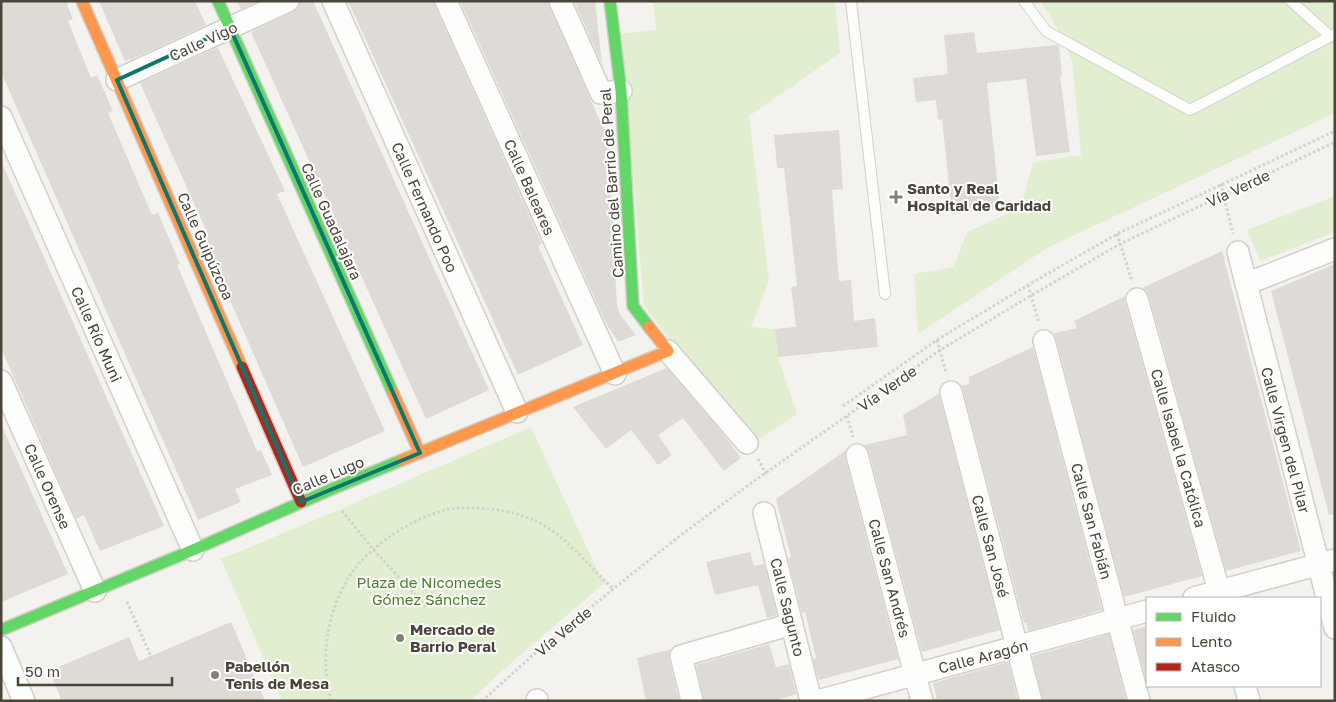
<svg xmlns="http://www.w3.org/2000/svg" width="1336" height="702" viewBox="0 0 1336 702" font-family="'Golos Text',sans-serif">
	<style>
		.green { fill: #e1eecf }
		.building { fill: #dedbd6 }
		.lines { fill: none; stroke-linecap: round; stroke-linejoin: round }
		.lane-casing { stroke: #d2d0cb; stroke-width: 12 }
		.street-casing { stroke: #d2d0cb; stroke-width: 24 }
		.fast-casing { stroke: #d3cfc5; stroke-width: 14 }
		.slow-casing { stroke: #d3cfc5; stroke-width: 14 }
		.jam-casing { stroke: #d3cfc5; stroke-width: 14 }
		.path { stroke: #d3d2cc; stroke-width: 3; stroke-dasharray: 2.5 2.5; stroke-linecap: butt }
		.lane { stroke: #fdfdfc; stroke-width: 10 }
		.street { stroke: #fdfdfc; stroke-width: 21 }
		.fast { stroke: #63d668; stroke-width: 11 }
		.slow { stroke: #ff974d; stroke-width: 11 }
		.jam { stroke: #b3261e; stroke-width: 11 }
		.marked { fill: none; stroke: #0f766e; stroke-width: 4; stroke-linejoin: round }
		.poi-dot { fill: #868178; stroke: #fff; stroke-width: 2 }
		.labels { text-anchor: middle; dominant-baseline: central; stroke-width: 4; stroke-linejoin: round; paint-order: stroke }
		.street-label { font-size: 15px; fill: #4b4439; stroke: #fff }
		.poi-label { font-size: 15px; font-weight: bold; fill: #4b4439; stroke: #fff; text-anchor: start }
		.park-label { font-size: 15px; fill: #4a7f2a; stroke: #fff }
	</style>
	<rect width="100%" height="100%" fill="#f4f2ee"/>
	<g class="green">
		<path d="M653,1H835L840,53L749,116L769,281L751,327L775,329L778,357L797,414L752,444L644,306L621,34L656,30Z"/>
		<path d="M1040,1H1335V113L1047,248L918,334L914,274L954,267L967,232L1021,208L1033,162L1081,155L1072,60L1053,20Z"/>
		<path d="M1335,196V232L1260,261L1247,230Z"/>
		<path d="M531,427L598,572L606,582L514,660L470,701H282L221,559L341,509Z"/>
	</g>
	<g class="building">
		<path d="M1,1H67L68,7L73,19L68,21L91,78L97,75L113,111L108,113L152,215L158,213L180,264L177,265L257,451L261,450L272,475L235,489L241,502L198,520L1,72Z"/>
		<path d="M99,1H195L206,25L130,60V59L125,61Z"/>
		<path d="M237,1H258L241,9Z"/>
		<path d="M300,1H313L489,390L426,419L251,32L293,12L298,8Z"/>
		<path d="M348,1H434L435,6L542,244L538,246L583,345L518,375Z"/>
		<path d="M460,1H548L549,6L608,139L617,307L621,316L636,335L618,342L606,323Z"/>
		<path d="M574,1H595L602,64Z"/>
		<path d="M974,32L977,53L1057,45L1059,46L1062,75L1060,76L1070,152L1036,156L1026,79L987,83L1000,209L952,214L942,119L938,120L936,100L916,102L913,78L948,74L944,35Z"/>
		<path d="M216,48H218L285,191L277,194L385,431L303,467L200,232L206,230L140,83Z"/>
		<path d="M839,130L843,189L832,190L839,281L851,280L854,321L875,318L878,347L778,357L775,329L796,327L791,287L797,286L784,168H777L774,135Z"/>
		<path d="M1,161L164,526L100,551L84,515L76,519L1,348Z"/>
		<path d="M1222,251L1301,551L1226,571L1149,296L1146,290L1142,288Z"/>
		<path d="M1335,264V514L1329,515L1271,291Z"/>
		<path d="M1125,296V302L1202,576L1124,597L1056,338L1054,333L1077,328L1074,321Z"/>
		<path d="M1033,347L1102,610L1028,631L1026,623H1024L962,386L969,384V377Z"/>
		<path d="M667,368L724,435L741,458L724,471L683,418L658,435L672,455L658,465L631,430L606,449L573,407Z"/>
		<path d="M939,394L1000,630L922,652L869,452L864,445L907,435L903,415Z"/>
		<path d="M1,424L68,574L1,602Z"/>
		<path d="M845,451V458L898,659L819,680L813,659L816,658L805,612L802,613L788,558L791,557L776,499Z"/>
		<path d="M750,552L754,566L764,564L777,615L767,618L758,585L715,595L706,562Z"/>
		<path d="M231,622L265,701H62L49,671L129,637L139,661Z"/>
		<path d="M1147,626V683L1133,630Z"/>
		<path d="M1109,634L1126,701H1043L1032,656Z"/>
		<path d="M769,644L776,667L789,664L796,694L775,701H704L696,665Z"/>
		<path d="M671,649L669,653V659L679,701H646L637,658Z"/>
		<path d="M1008,662L1018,701H937L933,683Z"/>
	</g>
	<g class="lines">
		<defs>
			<g id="lane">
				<path d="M851,1L885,294"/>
				<path d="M1024,1L1046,31L1190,110L1335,34"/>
				<path d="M1291,1L1330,36"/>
			</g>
			<g id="street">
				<path d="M333,1L517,412"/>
				<path d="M446,1L615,374"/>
				<path d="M560,1L601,93L621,91"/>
				<path d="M117,80L288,1"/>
				<path d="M1,117L193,550"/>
				<path d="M1238,252L1335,628"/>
				<path d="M1246,284L1335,249"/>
				<path d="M1137,299L1221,598"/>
				<path d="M1044,341L1139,701"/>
				<path d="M668,351L747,443"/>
				<path d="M1,381L95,591"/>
				<path d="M951,392L1031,701"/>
				<path d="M857,455L922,701"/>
				<path d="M764,513L811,701"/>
				<path d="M1194,598L1335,560"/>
				<path d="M1,647L24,701"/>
				<path d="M1245,686L1249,701"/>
				<path d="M537,700V701"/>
				<path d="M692,701L681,656L792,624"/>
				<path d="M818,701L1147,611"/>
			</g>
			<g id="fast">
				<path d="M218,1L393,393"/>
				<path d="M610,1L621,91L633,306L649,327"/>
				<path d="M1,630L193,550L332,489L402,460"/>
			</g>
			<g id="slow">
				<path d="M82,1L242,367"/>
				<path d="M393,393L420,453"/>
				<path d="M402,460L668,351L649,327"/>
			</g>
			<path id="jam" d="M242,367L301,502"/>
		</defs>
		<use href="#lane" class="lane-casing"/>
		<use href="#street" class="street-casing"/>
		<use href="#fast" class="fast-casing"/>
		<use href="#slow" class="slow-casing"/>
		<use href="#jam" class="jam-casing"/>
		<g class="path">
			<path d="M1221,184L1233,234"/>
			<path d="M1117,234L1132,281"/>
			<path d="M1028,285L1039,323"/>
			<path d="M937,340L946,373"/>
			<path d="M843,406L937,340L1028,285L1117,234L1335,131"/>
			<path d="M847,416L853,437"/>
			<path d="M758,459L766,474"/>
			<path d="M342,511L373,549L427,608"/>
			<path d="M127,602L153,661"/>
			<path d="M331,701C320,660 326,617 347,580C366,547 420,511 459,508C484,507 513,510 536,521C564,534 591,568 613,589"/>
			<path d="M482,701L533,655L613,589L681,535L750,484L940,350L1032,295L1120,244L1335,142"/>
		</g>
		<use href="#lane" class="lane"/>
		<use href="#street" class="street"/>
		<use href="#fast" class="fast"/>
		<use href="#slow" class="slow"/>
		<use href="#jam" class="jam"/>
	</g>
	<path class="marked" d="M230,28L420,453L301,502L117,80Z"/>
	<g class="poi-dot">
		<path d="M893.5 189.5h5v5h5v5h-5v5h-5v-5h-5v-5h5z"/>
		<circle cx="400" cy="638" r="5"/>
		<circle cx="215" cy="675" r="5"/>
	</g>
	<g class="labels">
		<g class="street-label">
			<text transform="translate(203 41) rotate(-25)">Calle Vigo</text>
			<text transform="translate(611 183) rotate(-94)">Camino del Barrio de Peral</text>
			<text transform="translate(530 187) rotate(66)">Calle Baleares</text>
			<text transform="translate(1238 188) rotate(-25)">Vía Verde</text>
			<text transform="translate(425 207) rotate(66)">Calle Fernando Poo</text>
			<text transform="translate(332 221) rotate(66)">Calle Guadalajara</text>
			<text transform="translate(206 246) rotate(66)">Calle Guipúzcoa</text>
			<text transform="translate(97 334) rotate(66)">Calle Río Muni</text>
			<text transform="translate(887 388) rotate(-35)">Vía Verde</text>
			<text transform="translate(1286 440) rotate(75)">Calle Virgen del Pilar</text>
			<text transform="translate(1179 448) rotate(74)">Calle Isabel la Católica</text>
			<text transform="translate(328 475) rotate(-23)">Calle Lugo</text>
			<text transform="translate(48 486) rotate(66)">Calle Orense</text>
			<text transform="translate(1092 521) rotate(75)">Calle San Fabián</text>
			<text transform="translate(991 546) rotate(75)">Calle San José</text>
			<text transform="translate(890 578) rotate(75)">Calle San Andrés</text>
			<text transform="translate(788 607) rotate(76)">Calle Sagunto</text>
			<text transform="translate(563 631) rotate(-40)">Vía Verde</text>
			<text transform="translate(983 656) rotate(-15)">Calle Aragón</text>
		</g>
		<g class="poi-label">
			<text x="907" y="188">Santo y Real<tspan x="907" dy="17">Hospital de Caridad</tspan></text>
			<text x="410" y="629">Mercado de<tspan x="410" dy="17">Barrio Peral</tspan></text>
			<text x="225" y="666">Pabellón<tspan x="225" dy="17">Tenis de Mesa</tspan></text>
		</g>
		<g class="park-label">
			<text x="429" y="582">Plaza de Nicomedes<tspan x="429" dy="17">Gómez Sánchez</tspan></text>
		</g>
	</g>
	<rect width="1336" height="702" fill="none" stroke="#4b4439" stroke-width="5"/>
	<rect x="1146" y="597" width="175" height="90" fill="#ffffff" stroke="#b7b4b0"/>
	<rect x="1156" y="613" width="25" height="8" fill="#63d668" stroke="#b7b4b0"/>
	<text x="1191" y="622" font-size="15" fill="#4b4439">Fluido</text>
	<rect x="1156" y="638" width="25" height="8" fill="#ff974d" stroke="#b7b4b0"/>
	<text x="1191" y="647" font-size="15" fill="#4b4439">Lento</text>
	<rect x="1156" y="663" width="25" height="8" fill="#b3261e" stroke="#b7b4b0"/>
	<text x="1191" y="672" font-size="15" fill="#4b4439">Atasco</text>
	<path d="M18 677v8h154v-8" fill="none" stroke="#4b4439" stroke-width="2.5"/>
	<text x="25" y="677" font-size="15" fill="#4b4439" stroke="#ffffff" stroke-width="4" paint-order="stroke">50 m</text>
</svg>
